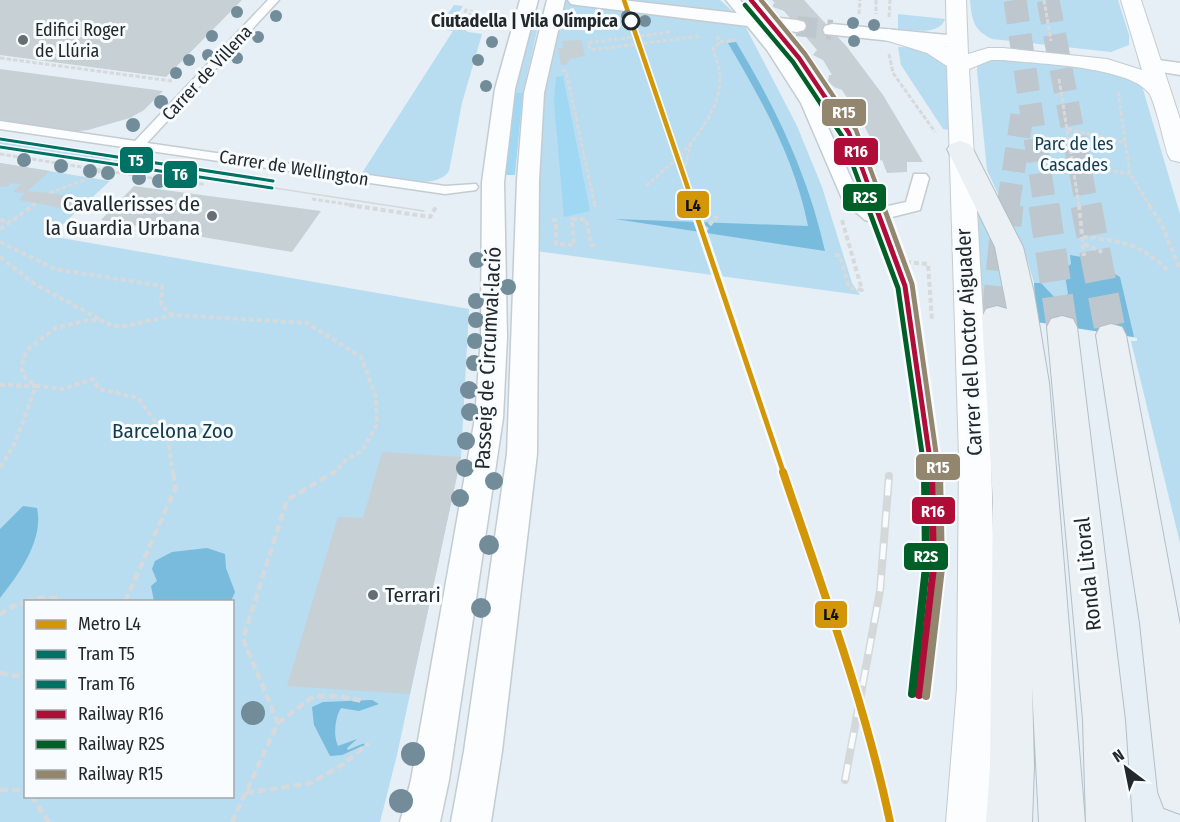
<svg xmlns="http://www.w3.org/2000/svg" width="1180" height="822" viewBox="0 0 1180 822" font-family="'Fira Sans Condensed',sans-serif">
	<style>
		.green { fill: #b8dcf0; fill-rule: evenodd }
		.forest { fill: #a0d7f3 }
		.water { fill: #78bbdc }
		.building { fill: #c7d0d5 }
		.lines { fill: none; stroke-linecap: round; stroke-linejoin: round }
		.tertiary-tunnel { stroke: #bec7cd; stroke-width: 20; stroke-dasharray: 20 10; stroke-linecap: butt }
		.trunk-tunnel-far1 { stroke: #bec7cd; stroke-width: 23; stroke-dasharray: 23 12; stroke-linecap: butt }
		.trunk-tunnel { stroke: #bec7cd; stroke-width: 31; stroke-dasharray: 31 15; stroke-linecap: butt }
		.pedestrian-casing { stroke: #c4ccd1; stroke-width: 3 }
		.minor-casing { stroke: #c4ccd1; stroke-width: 3 }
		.tertiary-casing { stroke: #c4ccd1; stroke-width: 3 }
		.secondary-casing { stroke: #c4ccd1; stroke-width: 2 }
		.trunk-casing { stroke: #b4bfc5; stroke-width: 2 }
		.path-far2 { stroke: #d7dadc; stroke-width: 3; stroke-dasharray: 4.5 2; stroke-linecap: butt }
		.path-far1 { stroke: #d7dadc; stroke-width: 4; stroke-dasharray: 5 3; stroke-linecap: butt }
		.path { stroke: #d7dadc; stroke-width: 4.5; stroke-dasharray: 8 4; stroke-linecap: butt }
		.pedestrian { fill: #fbfdfe; fill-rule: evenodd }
		.minor { fill: #fbfdfe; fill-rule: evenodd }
		.tertiary { fill: #fbfdfe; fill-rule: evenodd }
		.secondary { fill: #fbfdfe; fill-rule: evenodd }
		.trunk { fill: #ebf0f4; fill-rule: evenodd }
		.tram { stroke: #d5d8d9; stroke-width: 1.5 }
		.rail-casing { stroke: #d5d8d9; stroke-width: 8 }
		.rail { stroke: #f8fcfe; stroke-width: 5; stroke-dasharray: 16; stroke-linecap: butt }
		.rail-1-far2-casing { stroke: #f8fcfe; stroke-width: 8 }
		.rail-1-far1-casing { stroke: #f8fcfe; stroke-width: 10 }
		.rail-1-casing { stroke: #f8fcfe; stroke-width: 12 }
		.rail-2-far2-casing { stroke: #f8fcfe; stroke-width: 8 }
		.rail-2-far1-casing { stroke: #f8fcfe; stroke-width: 10 }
		.rail-2-casing { stroke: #f8fcfe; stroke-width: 12 }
		.rail-3-far2-casing { stroke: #f8fcfe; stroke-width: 8 }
		.rail-3-far1-casing { stroke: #f8fcfe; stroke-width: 10 }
		.rail-3-casing { stroke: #f8fcfe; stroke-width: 12 }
		.rail-1-far2 { stroke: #af0d38; stroke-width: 4.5 }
		.rail-1-far1 { stroke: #af0d38; stroke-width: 5 }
		.rail-1 { stroke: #af0d38; stroke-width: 8 }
		.rail-2-far2 { stroke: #005f27; stroke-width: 4.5 }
		.rail-2-far1 { stroke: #005f27; stroke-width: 5 }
		.rail-2 { stroke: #005f27; stroke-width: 8 }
		.rail-3-far2 { stroke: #93866e; stroke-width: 4.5 }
		.rail-3-far1 { stroke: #93866e; stroke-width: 5 }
		.rail-3 { stroke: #93866e; stroke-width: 8 }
		.tram-1-casing { stroke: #f8fcfe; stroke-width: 6 }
		.tram-2-casing { stroke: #f8fcfe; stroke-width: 6 }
		.tram-1 { stroke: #007165; stroke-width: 3 }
		.tram-2 { stroke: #007165; stroke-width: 3 }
		.metro-1-far2-casing { stroke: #f8fcfe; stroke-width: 8 }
		.metro-1-far1-casing { stroke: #f8fcfe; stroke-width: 10 }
		.metro-1-casing { stroke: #f8fcfe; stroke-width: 12 }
		.metro-1-far2 { stroke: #d39607; stroke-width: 4.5 }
		.metro-1-far1 { stroke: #d39607; stroke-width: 5 }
		.metro-1 { stroke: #d39607; stroke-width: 8 }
		.tree { fill: #728c99 }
		.stop-dot { fill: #f8fcfe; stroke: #22292d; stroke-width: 3 }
		.poi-dot { fill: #666e73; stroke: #f8fcfe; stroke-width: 2 }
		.labels { text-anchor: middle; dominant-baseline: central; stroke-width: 6; stroke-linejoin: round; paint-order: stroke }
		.far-stop-label { font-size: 18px; font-weight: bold; fill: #22292d; stroke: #f8fcfe; text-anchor: end }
		.far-poi-label { font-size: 18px; fill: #22292d; stroke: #f8fcfe; text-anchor: start }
		.far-street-label { font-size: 18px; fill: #22292d; stroke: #f8fcfe }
		.far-park-label { font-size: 18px; fill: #133b4e; stroke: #f8fcfe }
		.poi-label { font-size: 21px; fill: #22292d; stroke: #f8fcfe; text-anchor: end }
		.street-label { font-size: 21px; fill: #22292d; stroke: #f8fcfe }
		.park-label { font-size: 21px; fill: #133b4e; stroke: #f8fcfe }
		.line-badge { stroke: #f8fcfe; stroke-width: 2 }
		.badge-label { font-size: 16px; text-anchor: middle; font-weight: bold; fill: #fff }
		.pale-badge-label { font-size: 16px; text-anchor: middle; font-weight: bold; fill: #111 }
	</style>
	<rect width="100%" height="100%" fill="#e5eff5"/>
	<g class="green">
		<path d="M556,0H720L742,20L797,126L822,187L852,283L860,295L514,248L534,93Z"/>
		<path d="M970,0H1118L1129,35V45L1111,52L992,39C973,30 972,20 970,0Z"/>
		<path d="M454,5L463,6L453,22L468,32L482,34L462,103L449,171C436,192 384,177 362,173L453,31L438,29Z"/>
		<path d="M898,14L945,19C939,36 913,30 898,29Z"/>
		<path d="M529,21L539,22L523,93H513Z"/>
		<path d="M898,47L920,48L948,66L950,130L943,129L901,65Z"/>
		<path d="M989,58L1108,69L1126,75L1142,86L1180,214V543L1131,341H1137V338L1037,322L1034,283L1025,252L987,170L977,70L978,64Z"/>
		<path d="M0,136L117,154L105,165L0,149Z"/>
		<path d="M0,163L110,181L50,236L469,309L461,457L397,755L380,822H0ZM26,602H232V796H26Z"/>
		<path d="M974,199L993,225L1013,317L981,312Z"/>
	</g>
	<g class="forest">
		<path d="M563,76L590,211L564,217L554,102L556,77Z"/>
		<path d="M513,93H523L515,175H504Z"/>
	</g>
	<g class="water">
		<path d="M736,42C776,108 808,175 825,251L615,219L808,226C795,159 762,101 728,43Z"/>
		<path d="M1070,255L1099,260L1106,269L1120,277L1134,337L1037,322L1034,283H1041L1057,300L1068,294L1064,269L1071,264Z"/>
		<path d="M23,506L37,508C44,540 19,574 0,598V529Z"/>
		<path d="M207,548L225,554L226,568L235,592L231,601H154L151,586L157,581L152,569L155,561L172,552Z"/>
		<path d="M372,700L379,704L359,711L341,708C335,717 333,736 338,746L357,739L347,748L348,750L362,744L369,743L342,755L330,756L314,725L312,707L323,702Z"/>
	</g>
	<g class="building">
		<path d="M0,0H242L166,77L0,55Z"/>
		<path d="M772,0H804L847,47L883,95L923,162H907V172L887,173L882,160L878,161L871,154L868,147L869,142H873L863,124L852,119L848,112L849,108L853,107L842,90L834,87L828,81L829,75H832L823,60L813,55L817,50L784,11L773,7V4L775,3Z"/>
		<path d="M581,40L585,56L570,59L566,65H561L558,48H563L562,41Z"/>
		<path d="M0,69L163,91L144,110L130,118L88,130L71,132L0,121Z"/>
		<path d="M0,163L50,171L25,193L13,192L21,184L11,183L7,187L0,186Z"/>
		<path d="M134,186L321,211L292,252L101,220Z"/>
		<path d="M27,191L50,193L89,200L77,211L19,200Z"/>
		<path d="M382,452L461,457L410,694L287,686L338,517L363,518Z"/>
	</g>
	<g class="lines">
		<path class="tertiary-tunnel" d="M797,26L832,30"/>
		<g class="trunk-tunnel-far1">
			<path d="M1015,0L1045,206"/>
			<path d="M1048,0L1087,206"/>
			<path d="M1008,206L1022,115"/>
		</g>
		<g class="trunk-tunnel">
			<path d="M1044,205L1062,327"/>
			<path d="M1086,205L1111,335"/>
			<path d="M997,317L1008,205"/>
		</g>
		<defs>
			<path id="pedestrian" d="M268,0H279L147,143L445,186L476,184L478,187L476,190L445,194L0,129V121L135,141Z"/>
			<path id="minor" d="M726,0H740L778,45L817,103L860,198L875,209L906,202L914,174H926L929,178L920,210L872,222L865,220L843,201L801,103L767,50Z"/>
			<g id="tertiary">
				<path d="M520,0H538L515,89L504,182L507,337L503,418L449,780L440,822H400L411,780L475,418L481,337L482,182L495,89Z"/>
				<path d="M547,0H565L544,93L539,180L537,454L502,751L491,822H451L464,751L507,454L517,180L524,93Z"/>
				<path d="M568,0H622L797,20L804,22L806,26L804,30L797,32L577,5L571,4Z"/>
				<path d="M832,24L958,36L965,38L967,42L965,46L958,48L825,34L823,30L825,26Z"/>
				<path d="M1151,59L1180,63V75L1144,69L1141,65L1144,61Z"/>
			</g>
			<path id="secondary" d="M946,0H966L968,54L988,48H1003L1107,59L1142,70L1121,0H1141L1180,119V162L1171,160L1168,155C1164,143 1155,101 1149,93C1128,66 1037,64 1003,60H991L969,69L991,457L997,688L990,822H946L957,688L959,457L947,66L927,53L882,39L879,35L882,31L889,29L947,47Z"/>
			<g id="trunk">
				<path d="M960,141L969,144L973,149L1023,247L1034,293L1049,383L1085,822H1039L1032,686L1034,766L1032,822H986L990,766L993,502L982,317L986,309L997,306L1007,309L995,247L947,149L951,144Z"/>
				<path d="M1062,316L1073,319L1077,327L1125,720L1132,822H1086L1083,720L1047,327L1051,319Z"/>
				<path d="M1111,324L1122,327L1126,335L1180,625V814L1164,808L1158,792L1140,623L1096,335L1100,327Z"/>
			</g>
		</defs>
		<use href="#pedestrian" class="pedestrian-casing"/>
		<use href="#minor" class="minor-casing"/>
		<use href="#tertiary" class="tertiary-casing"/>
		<use href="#secondary" class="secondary-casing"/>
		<use href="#trunk" class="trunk-casing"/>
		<g class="path-far2">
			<path d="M876,0V14"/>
			<path d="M1044,0L1051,41"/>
			<path d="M467,9L457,22L498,29"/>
			<path d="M859,14L860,0"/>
			<path d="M889,17L890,0"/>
			<path d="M466,23L472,10"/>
			<path d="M670,32L588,43L591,50L701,36"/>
			<path d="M717,36L720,42L735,40"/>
			<path d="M889,54L893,73L935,132"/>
			<path d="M0,58L172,81"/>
			<path d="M562,70L566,71L595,206"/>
			<path d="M1059,79L1079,206"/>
			<path d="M1118,92L1130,174L1150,206"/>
			<path d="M1068,129L1123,142"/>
			<path d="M0,154L189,184H205"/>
			<path d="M1075,165L1130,174"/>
			<path d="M685,166L691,144"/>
			<path d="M189,184L199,172"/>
			<path d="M646,186C677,159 721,121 720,76C720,67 715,58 713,49L720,42"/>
			<path d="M50,193L89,178L117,160"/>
			<path d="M312,199L359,206"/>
			<path d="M32,206L36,203"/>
		</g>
		<g class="path-far1">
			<path d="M349,205L430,217L436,207"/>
			<path d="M595,205V207"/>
			<path d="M1079,205L1084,256"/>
			<path d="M1149,205L1162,225L1180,270"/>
			<path d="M0,220L10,222"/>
			<path d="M552,220H556V244L574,245L572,219H586L591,245L597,246"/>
			<path d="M0,229L34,205"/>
			<path d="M877,235L884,260L928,264L932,321"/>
			<path d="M699,237L717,216"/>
			<path d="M1083,237C1124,241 1139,243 1170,272"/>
			<path d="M0,242L55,269L162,286L161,306L172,314"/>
			<path d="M1084,244L1102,252"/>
			<path d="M835,255H840L849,288L862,290L842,220"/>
			<path d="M0,257L35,284L99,319"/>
			<path d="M0,385L36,386L15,443L0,468"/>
			<path d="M173,474L168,440L138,398L99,389L93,379L63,389L36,386L26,379L22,370L23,358L30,347L56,328L88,320L102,321L114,326H126L173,315L307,323L361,357L376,397L377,424L362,451L347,459L333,474"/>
		</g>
		<g class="path">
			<path d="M26,602L35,598H59L61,602"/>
			<path d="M125,602L175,489L173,472"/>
			<path d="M0,615L8,608L26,602"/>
			<path d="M0,673L16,676L26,672"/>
			<path d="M278,723L314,696H339L362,701"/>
			<path d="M0,790H26"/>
			<path d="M246,793L311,783L342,765L369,743"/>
			<path d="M31,796L49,822"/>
			<path d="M232,822L278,723L243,639L287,500L334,472"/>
		</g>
		<use href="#pedestrian" class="pedestrian"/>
		<use href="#minor" class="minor"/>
		<use href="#tertiary" class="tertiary"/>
		<use href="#secondary" class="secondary"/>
		<use href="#trunk" class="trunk"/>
		<path class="tram" d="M268,187L424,211"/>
		<defs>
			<path id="rail" d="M845,780L880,591L889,476"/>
		</defs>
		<use href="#rail" class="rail-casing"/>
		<use href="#rail" class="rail"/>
		<defs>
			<path id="rail-1-far2" d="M751,0L799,58L849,133L876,206"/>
			<path id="rail-1-far1" d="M875,205L905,286L932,474"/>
			<path id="rail-1" d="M919,695L934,567L932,472"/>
			<path id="rail-2-far2" d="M745,5L793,62L842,136L868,206"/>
			<path id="rail-2-far1" d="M867,205L898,288L925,474"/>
			<path id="rail-2" d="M912,694L926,567L925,472"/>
			<path id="rail-3-far2" d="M761,0L805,54L856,130L884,206"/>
			<path id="rail-3-far1" d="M883,205L912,284L939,474"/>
			<path id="rail-3" d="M926,696L941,568L939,472"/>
		</defs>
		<use href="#rail-1-far2" class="rail-1-far2-casing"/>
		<use href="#rail-1-far1" class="rail-1-far1-casing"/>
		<use href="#rail-1" class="rail-1-casing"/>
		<use href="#rail-2-far2" class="rail-2-far2-casing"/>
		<use href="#rail-2-far1" class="rail-2-far1-casing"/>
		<use href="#rail-2" class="rail-2-casing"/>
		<use href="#rail-3-far2" class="rail-3-far2-casing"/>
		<use href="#rail-3-far1" class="rail-3-far1-casing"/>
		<use href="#rail-3" class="rail-3-casing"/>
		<use href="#rail-1-far2" class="rail-1-far2"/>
		<use href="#rail-1-far1" class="rail-1-far1"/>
		<use href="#rail-1" class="rail-1"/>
		<use href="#rail-2-far2" class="rail-2-far2"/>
		<use href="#rail-2-far1" class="rail-2-far1"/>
		<use href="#rail-2" class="rail-2"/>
		<use href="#rail-3-far2" class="rail-3-far2"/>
		<use href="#rail-3-far1" class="rail-3-far1"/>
		<use href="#rail-3" class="rail-3"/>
		<defs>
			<path id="tram-1" d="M0,139L273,181"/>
			<path id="tram-2" d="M0,147L272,188"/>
		</defs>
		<use href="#tram-1" class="tram-1-casing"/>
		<use href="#tram-2" class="tram-2-casing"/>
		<use href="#tram-1" class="tram-1"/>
		<use href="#tram-2" class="tram-2"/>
		<defs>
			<path id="metro-1-far2" d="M624,0L694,206"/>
			<path id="metro-1-far1" d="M693,205L784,474"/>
			<path id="metro-1" d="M783,472C822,588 865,703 890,822"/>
		</defs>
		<use href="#metro-1-far2" class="metro-1-far2-casing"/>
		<use href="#metro-1-far1" class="metro-1-far1-casing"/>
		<use href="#metro-1" class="metro-1-casing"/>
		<use href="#metro-1-far2" class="metro-1-far2"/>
		<use href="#metro-1-far1" class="metro-1-far1"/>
		<use href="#metro-1" class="metro-1"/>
	</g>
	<g class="tree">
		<circle cx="237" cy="12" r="6"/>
		<circle cx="276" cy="16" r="6"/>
		<circle cx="627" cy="16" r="6"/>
		<circle cx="494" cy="17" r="6"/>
		<circle cx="645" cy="21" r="6"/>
		<circle cx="853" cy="23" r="6"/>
		<circle cx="874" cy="25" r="6"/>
		<circle cx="212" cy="36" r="6"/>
		<circle cx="258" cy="37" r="6"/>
		<circle cx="854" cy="41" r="6"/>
		<circle cx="492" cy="42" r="6"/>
		<circle cx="208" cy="55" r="6"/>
		<circle cx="237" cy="58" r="6"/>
		<circle cx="189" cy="60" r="6"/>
		<circle cx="478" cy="60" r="6"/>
		<circle cx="176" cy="73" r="6"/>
		<circle cx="486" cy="86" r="6"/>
		<circle cx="161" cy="102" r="7"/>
		<circle cx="133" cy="125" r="7"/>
		<circle cx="24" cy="160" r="7"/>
		<circle cx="61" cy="166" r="7"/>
		<circle cx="90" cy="171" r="7"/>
		<circle cx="108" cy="173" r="7"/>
		<circle cx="139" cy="178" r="7"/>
		<circle cx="159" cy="181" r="7"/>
		<circle cx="477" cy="260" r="8"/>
		<circle cx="508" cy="287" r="8"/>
		<circle cx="476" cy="301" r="8"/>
		<circle cx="476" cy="320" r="8"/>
		<circle cx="475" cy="341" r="8"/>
		<circle cx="474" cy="363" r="8"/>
		<circle cx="469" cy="390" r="9"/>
		<circle cx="470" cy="412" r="9"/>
		<circle cx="466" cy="441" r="9"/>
		<circle cx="465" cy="468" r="9"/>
		<circle cx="494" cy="481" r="9"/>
		<circle cx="460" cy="498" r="9"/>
		<circle cx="489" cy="545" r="10"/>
		<circle cx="481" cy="608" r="10"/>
		<circle cx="253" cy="713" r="12"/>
		<circle cx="413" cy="754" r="12"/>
		<circle cx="401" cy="801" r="12"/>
	</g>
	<circle class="stop-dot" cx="631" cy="21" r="8"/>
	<g class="poi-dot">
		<circle cx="23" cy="40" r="6"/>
		<circle cx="212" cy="216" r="6"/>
		<circle cx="373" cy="595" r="6"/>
	</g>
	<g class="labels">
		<g class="far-stop-label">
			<text x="618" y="21">Ciutadella | Vila Olímpica</text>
		</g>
		<g class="far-poi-label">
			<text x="35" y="30">Edifici Roger<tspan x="35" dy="21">de Llúria</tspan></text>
		</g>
		<g class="far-street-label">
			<text transform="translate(207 73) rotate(-47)">Carrer de Villena</text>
			<text transform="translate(294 168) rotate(9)">Carrer de Wellington</text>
		</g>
		<g class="far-park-label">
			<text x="1074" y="144">Parc de les<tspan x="1074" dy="21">Cascades</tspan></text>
		</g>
		<g class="poi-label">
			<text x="200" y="204">Cavallerisses de<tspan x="200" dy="24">la Guardia Urbana</tspan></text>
			<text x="385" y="595" text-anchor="start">Terrari</text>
		</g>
		<g class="street-label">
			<text transform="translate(969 342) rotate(-93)">Carrer del Doctor Aiguader</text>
			<text transform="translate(488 358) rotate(-87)">Passeig de Circumval·lació</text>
			<text transform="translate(1088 574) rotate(-96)">Ronda Litoral</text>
		</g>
		<g class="park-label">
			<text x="173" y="431">Barcelona Zoo</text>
		</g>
	</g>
	<g class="line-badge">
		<rect x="821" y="98" width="46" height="29" rx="6" fill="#93866e"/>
		<rect x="833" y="137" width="46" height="29" rx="6" fill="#af0d38"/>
		<rect x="119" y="146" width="35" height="28" rx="6" fill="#007165"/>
		<rect x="163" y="160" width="35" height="29" rx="6" fill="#007165"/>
		<rect x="842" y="183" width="45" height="29" rx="6" fill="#005f27"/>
		<rect x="676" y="190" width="34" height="29" rx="6" fill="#d39607"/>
		<rect x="915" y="453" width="46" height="28" rx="6" fill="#93866e"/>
		<rect x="911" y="496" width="45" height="29" rx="6" fill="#af0d38"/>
		<rect x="903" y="542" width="46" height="29" rx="6" fill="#005f27"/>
		<rect x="814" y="600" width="34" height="29" rx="6" fill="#d39607"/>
	</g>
	<g class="badge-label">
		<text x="844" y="118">R15</text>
		<text x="856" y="157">R16</text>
		<text x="136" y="166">T5</text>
		<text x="180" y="180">T6</text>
		<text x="865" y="203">R2S</text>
		<text x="938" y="473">R15</text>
		<text x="933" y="517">R16</text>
		<text x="926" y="562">R2S</text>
	</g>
	<g class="pale-badge-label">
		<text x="693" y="211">L4</text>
		<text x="831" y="620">L4</text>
	</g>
	<rect x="24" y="600" width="210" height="198" fill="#f8fcfe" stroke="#a2a8aa" stroke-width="1.5"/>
	<rect x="36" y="620" width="30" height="9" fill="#d39607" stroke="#a2a8aa" stroke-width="1.5"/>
	<text x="78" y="630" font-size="18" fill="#22292d">Metro L4</text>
	<rect x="36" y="650" width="30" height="9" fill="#007165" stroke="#a2a8aa" stroke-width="1.5"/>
	<text x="78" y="660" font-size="18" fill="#22292d">Tram T5</text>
	<rect x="36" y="680" width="30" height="9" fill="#007165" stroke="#a2a8aa" stroke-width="1.5"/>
	<text x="78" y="690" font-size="18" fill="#22292d">Tram T6</text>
	<rect x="36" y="710" width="30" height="9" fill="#af0d38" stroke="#a2a8aa" stroke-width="1.5"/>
	<text x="78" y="720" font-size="18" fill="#22292d">Railway R16</text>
	<rect x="36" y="740" width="30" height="9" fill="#005f27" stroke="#a2a8aa" stroke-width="1.5"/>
	<text x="78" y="750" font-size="18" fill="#22292d">Railway R2S</text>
	<rect x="36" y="770" width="30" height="9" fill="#93866e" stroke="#a2a8aa" stroke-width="1.5"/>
	<text x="78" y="780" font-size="18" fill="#22292d">Railway R15</text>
	<g transform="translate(1126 768) rotate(328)" stroke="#f8fcfe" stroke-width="4.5" paint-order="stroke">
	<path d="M0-4.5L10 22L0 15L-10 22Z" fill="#22292d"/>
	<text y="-9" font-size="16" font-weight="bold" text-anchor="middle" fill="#22292d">N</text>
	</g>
</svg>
